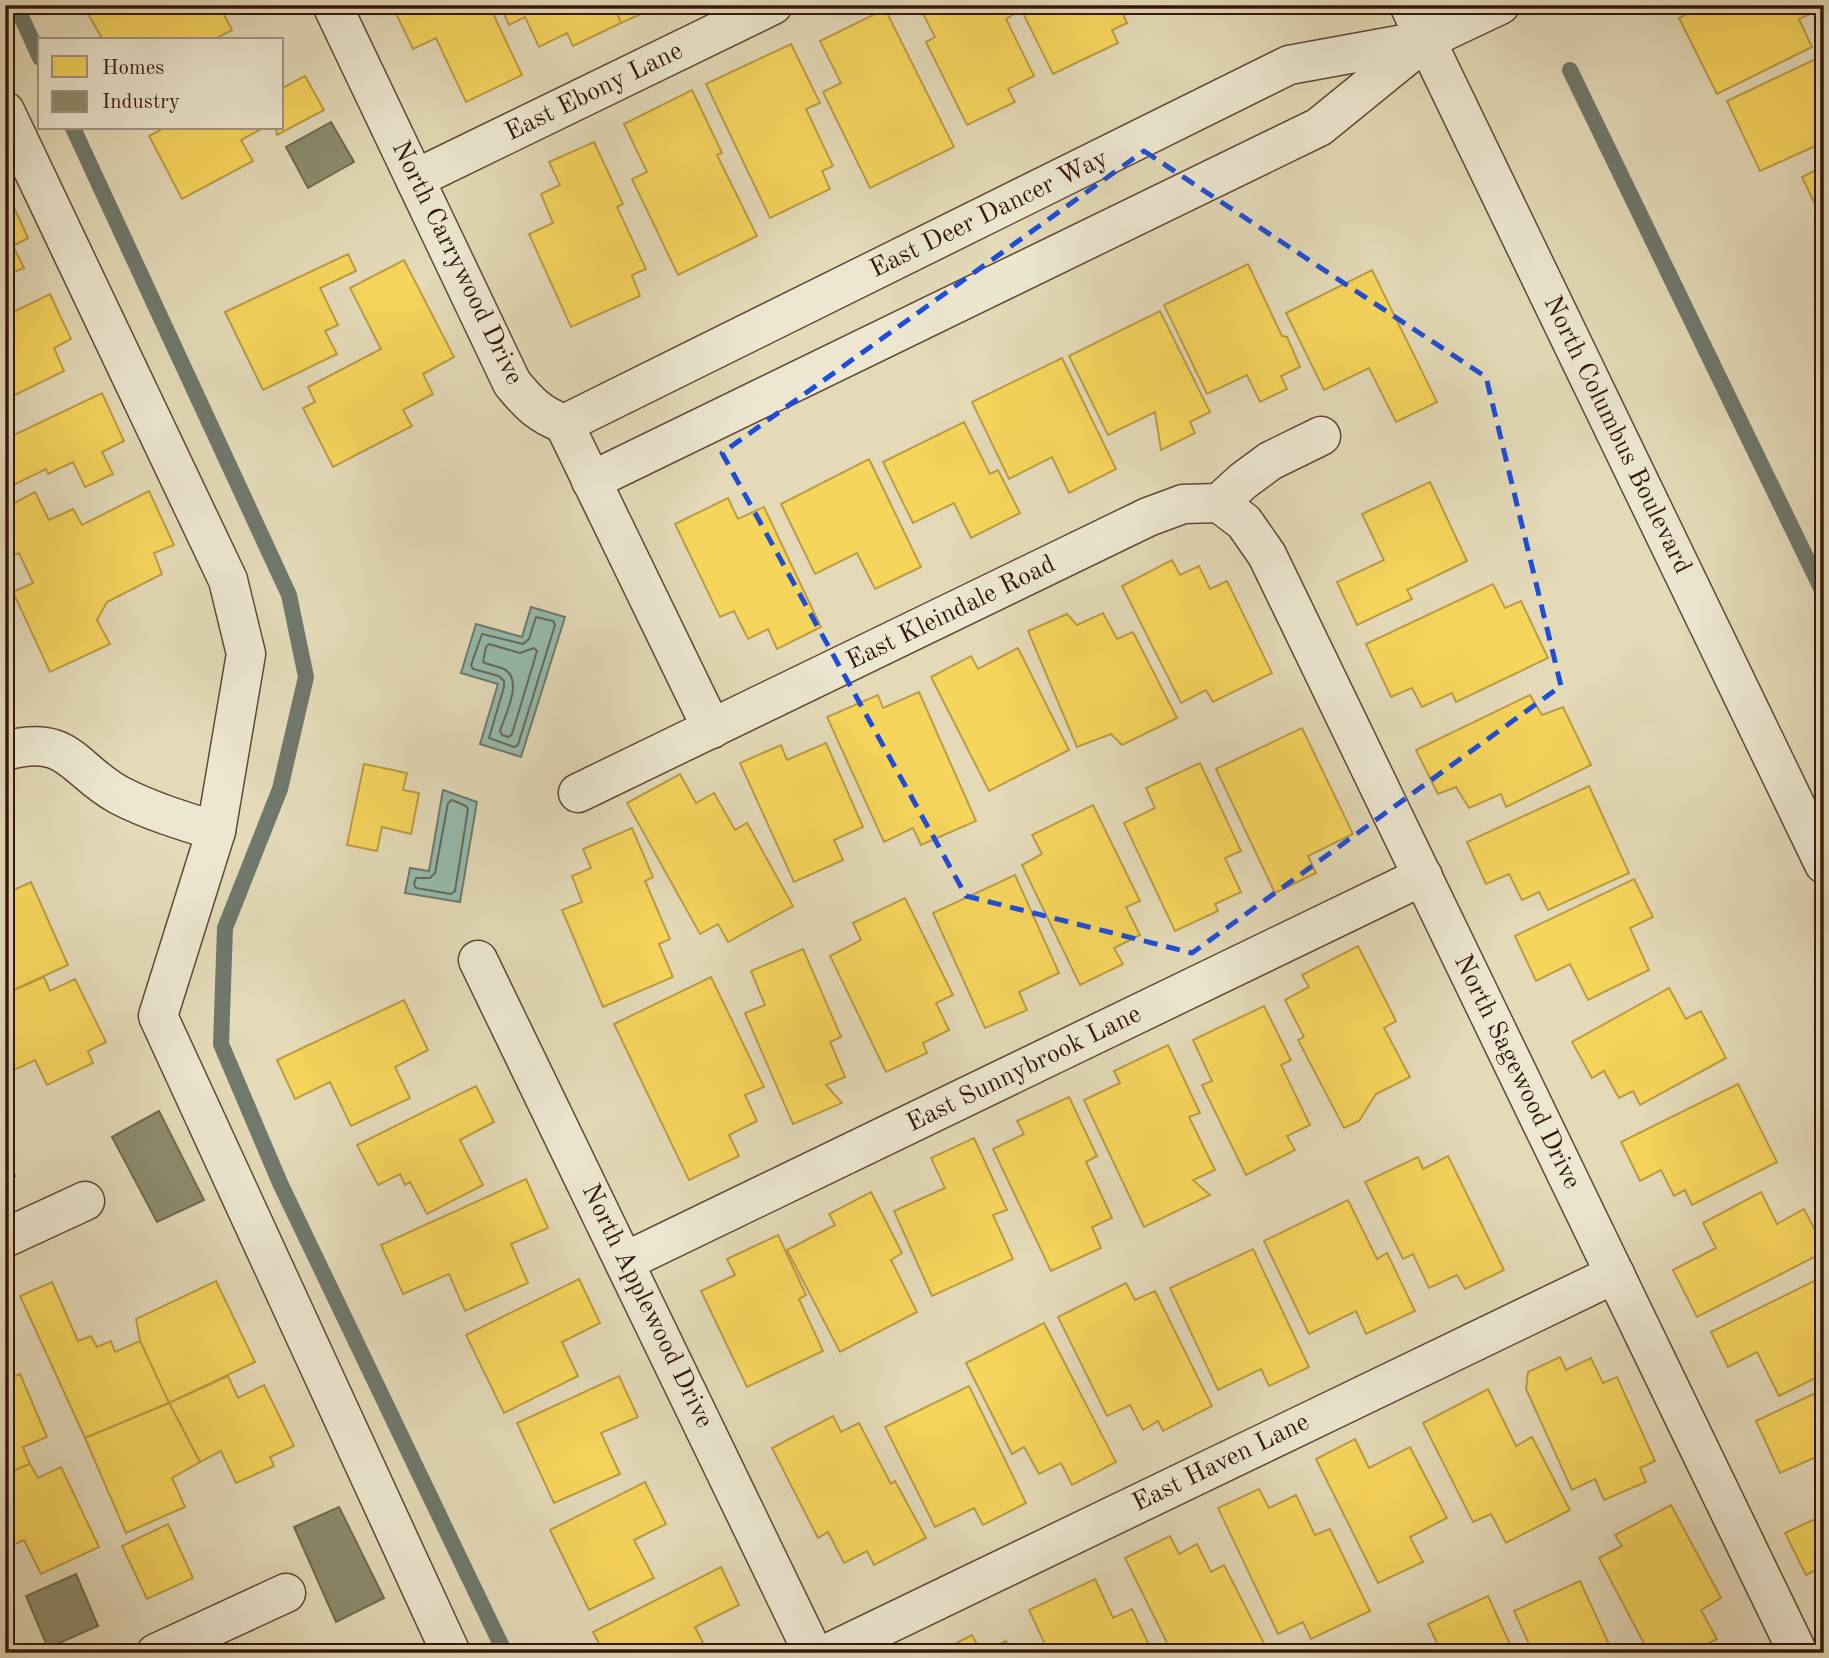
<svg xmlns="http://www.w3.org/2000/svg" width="1829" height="1658" viewBox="0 0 1829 1658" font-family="'Old Standard TT',serif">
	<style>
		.water { fill: #95bbad; stroke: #6f796c; stroke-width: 2 }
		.homes { fill: #f6d55c; stroke: #bc9c44; stroke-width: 2 }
		.industry { fill: #8c8c6e; stroke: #726950; stroke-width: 2 }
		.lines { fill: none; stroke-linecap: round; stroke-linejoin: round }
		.shore { stroke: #66695c; stroke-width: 2 }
		.stream { stroke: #6f796c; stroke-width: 16 }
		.minor-casing { stroke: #624836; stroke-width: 41 }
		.minor { stroke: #ede7d1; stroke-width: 38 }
		.marked { fill: none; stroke: #1d4ed8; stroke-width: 5; stroke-dasharray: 14 9; stroke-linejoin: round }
		.labels { text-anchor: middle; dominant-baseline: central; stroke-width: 7; stroke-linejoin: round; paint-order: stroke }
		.street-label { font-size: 26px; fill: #36170b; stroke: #ede7d1 }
	</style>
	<rect width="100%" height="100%" fill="#e4dab8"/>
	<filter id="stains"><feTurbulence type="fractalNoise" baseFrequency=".00286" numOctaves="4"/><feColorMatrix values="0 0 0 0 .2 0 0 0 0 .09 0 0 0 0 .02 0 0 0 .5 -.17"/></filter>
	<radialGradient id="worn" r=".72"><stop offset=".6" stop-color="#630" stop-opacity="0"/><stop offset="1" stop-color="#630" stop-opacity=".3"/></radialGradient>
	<g class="water">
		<path d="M531,607L565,617L521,757L480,744L498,684L461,673L476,624L522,637Z"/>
		<path d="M443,790L477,802L460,902L405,893L410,868L429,871Z"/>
	</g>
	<g class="homes">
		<path d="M87,5H219L232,30L213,40H103L84,7Z"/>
		<path d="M392,5H489L522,75L466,102L436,38L413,49Z"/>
		<path d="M500,5H614L621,23L573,46L567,33L539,47L525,17L509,25Z"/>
		<path d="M614,5H661L621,23Z"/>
		<path d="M926,5H1009L1014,14L1006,19L1034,76L1008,89L1015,102L967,125L926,42L935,37L920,8Z"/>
		<path d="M1019,5H1119L1127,23L1112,30L1118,43L1053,74Z"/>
		<path d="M1705,5H1808L1812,13L1799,19L1812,47L1717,94L1679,18Z"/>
		<path d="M885,9L954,147L870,188L823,92L841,83L820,41Z"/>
		<path d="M791,44L820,103L806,109L833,166L822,171L830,189L770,218L706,84Z"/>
		<path d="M1824,55V142L1760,171L1727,101Z"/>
		<path d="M305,76L324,110L277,135L276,128H282V88Z"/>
		<path d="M692,90L722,153L717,155L757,236L678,275L632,179L647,172L624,124Z"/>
		<path d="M164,128H263L241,140L253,161L182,199L149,136Z"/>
		<path d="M594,142L623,204L617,207L646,269L632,275L640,296L571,327L529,234L553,223L541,194L560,185L549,162Z"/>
		<path d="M1824,166V223L1802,177Z"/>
		<path d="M6,190L28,238L13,246L24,268L5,276Z"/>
		<path d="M348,254L356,271L320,288L338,325L325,331L337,354L263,390L225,312Z"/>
		<path d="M404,260L454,357L423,374L433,394L403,410L412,426L333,467L303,408L315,402L308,387L381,349L350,288Z"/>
		<path d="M1248,264L1282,336L1287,337L1300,367L1281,376L1287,389L1260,402L1247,375L1207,394L1164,305Z"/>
		<path d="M1372,270L1437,402L1396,422L1369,368L1324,390L1286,313Z"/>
		<path d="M50,294L71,339L54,348L64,371L13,396L5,379V316Z"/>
		<path d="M1160,311L1210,412L1190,422L1195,433L1161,450L1155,412L1108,435L1069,356Z"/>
		<path d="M1062,358L1116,469L1069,493L1052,457L1009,479L972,402Z"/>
		<path d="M102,393L124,441L102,452L113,474L85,487L73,462L48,474L46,469L5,489V427L10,437Z"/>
		<path d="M964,422L990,474L998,470L1020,513L971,538L954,503L913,523L883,462Z"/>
		<path d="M869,459L921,567L875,589L857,553L815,574L781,504Z"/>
		<path d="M1430,482L1467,561L1407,590L1412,599L1357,625L1337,582L1384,560L1362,514Z"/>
		<path d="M149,491L174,545L154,553L162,574L107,602L97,620L110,644L50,672L13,592L33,583L19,553L5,560V508L35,492L49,520L73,509L82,525Z"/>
		<path d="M728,498L738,519L764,507L821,627L777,649L768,629L748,639L734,611L720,617L675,524Z"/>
		<path d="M1172,560L1180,575L1199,566L1210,589L1227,581L1272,673L1213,702L1206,690L1181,703L1122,586Z"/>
		<path d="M1493,584L1505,608L1521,601L1548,658L1456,702L1452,693L1422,707L1412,688L1391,697L1366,644Z"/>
		<path d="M1103,613L1117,639L1133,632L1177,718L1122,745L1111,734L1077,747L1028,631L1067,614L1077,625Z"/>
		<path d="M1018,648L1069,750L989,791L931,677L971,656L978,669Z"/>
		<path d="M919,692L976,821L921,845L913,828L884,842L827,717L878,695L883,708Z"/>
		<path d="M1530,695L1542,715L1563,707L1591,765L1506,807L1501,794L1469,808L1456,787L1438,794L1416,750Z"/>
		<path d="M1302,728L1353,834L1308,856L1316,873L1275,893L1216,769Z"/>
		<path d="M826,743L863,827L834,840L843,860L794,882L740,763L781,745L787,760Z"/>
		<path d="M1200,763L1241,851L1225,858L1241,892L1215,904L1218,911L1175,931L1124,823L1155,808L1146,788Z"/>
		<path d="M364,764L407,773L403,790L419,793L411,834L382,827L377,851L347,845Z"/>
		<path d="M680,774L696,803L714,793L735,830L747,823L793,906L728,942L718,924L700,934L627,803Z"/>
		<path d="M1589,786L1629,873L1548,910L1539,892L1522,900L1509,874L1486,884L1467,842Z"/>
		<path d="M1093,805L1140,901L1126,907L1140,935L1114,948L1123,964L1080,985L1022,865L1042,854L1032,835Z"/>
		<path d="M632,828L653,877L645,881L670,939L659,944L673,977L603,1007L562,910L582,902L572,876L591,868L583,849Z"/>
		<path d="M1015,875L1059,973L1019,992L1027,1010L985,1028L933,913Z"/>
		<path d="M1634,879L1653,917L1630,928L1649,970L1588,1000L1570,964L1536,981L1515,936Z"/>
		<path d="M31,882L68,965L5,994V894Z"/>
		<path d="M905,898L953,995L936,1003L949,1030L923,1043L927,1053L886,1072L830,956L861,940L853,923Z"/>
		<path d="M1358,946L1396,1021L1384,1028L1410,1077L1376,1094L1359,1121L1344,1128L1298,1040L1304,1037L1285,1000L1309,987L1302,975Z"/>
		<path d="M803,949L841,1037L830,1042L845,1077L826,1085L842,1103L793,1124L745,1013L765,1005L751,971Z"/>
		<path d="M44,977L50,991L75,979L106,1042L88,1051L93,1063L47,1085L35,1060L12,1071L5,1057V994Z"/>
		<path d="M711,977L764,1087L745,1095L757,1121L729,1135L739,1156L689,1180L614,1024Z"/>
		<path d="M1669,988L1686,1019L1701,1011L1726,1058L1640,1105L1633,1091L1619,1098L1604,1071L1592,1078L1572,1042Z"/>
		<path d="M404,1000L428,1050L395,1067L410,1098L351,1126L330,1082L295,1099L277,1060Z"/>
		<path d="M1264,1006L1291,1060L1281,1065L1310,1125L1287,1136L1295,1150L1246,1175L1202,1085L1212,1081L1193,1040Z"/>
		<path d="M1168,1045L1200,1113L1189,1117L1215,1170L1193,1180L1210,1195L1144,1227L1084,1100L1120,1083L1114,1071Z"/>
		<path d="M1738,1084L1777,1162L1692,1205L1685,1190L1674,1196L1661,1170L1640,1181L1621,1142Z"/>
		<path d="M476,1086L494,1122L460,1140L483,1185L427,1214L410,1182L405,1185L400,1174L378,1185L357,1145Z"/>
		<path d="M1069,1097L1097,1156L1086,1162L1112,1218L1092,1227L1101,1248L1051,1271L993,1149L1024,1134L1017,1121Z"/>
		<path d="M974,1138L1007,1210L993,1215L1013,1259L932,1296L894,1211L945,1188L931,1158Z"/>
		<path d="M1448,1156L1504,1270L1465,1289L1457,1275L1429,1288L1413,1254L1403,1259L1365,1182L1418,1157L1423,1169Z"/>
		<path d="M526,1179L548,1228L511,1244L528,1283L465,1311L449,1274L403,1294L381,1245Z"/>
		<path d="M871,1192L902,1253L891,1260L917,1312L840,1352L787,1250L835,1225L829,1214Z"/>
		<path d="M1761,1192L1777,1224L1804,1209L1824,1247V1252L1697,1317L1673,1270L1716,1248L1703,1223Z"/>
		<path d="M1348,1200L1377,1259L1387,1253L1415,1311L1366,1334L1356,1311L1309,1334L1264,1241Z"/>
		<path d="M778,1235L806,1295L799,1299L823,1351L747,1387L701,1291L735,1275L727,1259Z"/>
		<path d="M1253,1249L1309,1367L1269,1386L1261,1369L1218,1390L1170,1288Z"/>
		<path d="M1822,1277L1824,1374L1779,1396L1757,1352L1728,1367L1711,1332Z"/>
		<path d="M579,1279L600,1323L562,1342L578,1376L504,1413L466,1335Z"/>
		<path d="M216,1281L255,1362L169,1403L140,1341L136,1319Z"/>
		<path d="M52,1282L78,1341L91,1336L97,1347L111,1341L115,1352L140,1341L169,1403L85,1438L20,1296Z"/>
		<path d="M1126,1283L1135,1300L1155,1291L1212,1406L1163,1431L1158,1421L1143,1430L1130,1405L1107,1416L1058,1317Z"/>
		<path d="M1044,1323L1116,1462L1072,1485L1061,1463L1039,1474L1024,1447L1012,1454L966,1363Z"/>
		<path d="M1560,1357L1566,1370L1591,1358L1603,1383L1617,1377L1655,1461L1640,1468L1646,1482L1604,1500L1595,1479L1572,1490L1526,1389L1528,1372Z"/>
		<path d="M20,1374L47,1437L23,1447L30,1464L5,1474V1378L6,1380Z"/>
		<path d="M228,1376L238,1398L264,1385L294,1446L270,1457L274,1466L236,1483L221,1451L200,1462L169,1403Z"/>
		<path d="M619,1376L638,1417L601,1433L620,1474L554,1503L517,1423Z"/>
		<path d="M969,1386L1026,1503L983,1525L974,1508L935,1527L885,1427Z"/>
		<path d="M1488,1389L1516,1446L1532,1437L1570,1510L1506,1543L1491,1514L1473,1522L1423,1423Z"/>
		<path d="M1824,1389V1474L1816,1457L1780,1473L1756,1421Z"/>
		<path d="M169,1403L200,1462L172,1478L185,1507L126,1533L85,1438Z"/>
		<path d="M833,1416L841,1432L859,1423L891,1484L895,1481L926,1538L874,1565L867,1551L844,1563L828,1532L818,1538L772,1448Z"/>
		<path d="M1355,1439L1369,1468L1410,1447L1447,1518L1410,1537L1423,1562L1378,1583L1316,1459Z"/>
		<path d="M30,1464L38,1478L61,1467L99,1547L41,1574L24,1540L5,1549V1474Z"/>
		<path d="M645,1482L666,1524L634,1540L654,1578L589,1610L550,1530Z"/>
		<path d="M1259,1489L1269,1508L1296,1495L1315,1535L1330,1529L1370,1611L1311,1639L1303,1622L1278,1634L1218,1508Z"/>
		<path d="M1671,1505L1721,1598L1701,1610L1717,1639L1700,1647L1703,1653H1649L1599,1558L1622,1546L1615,1535Z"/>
		<path d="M1824,1515V1566L1806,1575L1785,1533Z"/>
		<path d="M168,1524L193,1578L147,1599L122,1546Z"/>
		<path d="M1170,1536L1179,1554L1197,1544L1211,1572L1224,1565L1269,1653H1172L1125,1558Z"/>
		<path d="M721,1567L739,1605L695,1627L708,1653H604L593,1632Z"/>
		<path d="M1095,1579L1113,1618L1132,1609L1153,1653H1049L1029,1610Z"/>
		<path d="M1580,1581L1613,1653H1533L1514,1611Z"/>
		<path d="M1488,1596L1514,1653H1426L1439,1647L1428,1624Z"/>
		<path d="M972,1635L982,1653H937Z"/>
		<path d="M1006,1641L1011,1653H983Z"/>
	</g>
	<g class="industry">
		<path d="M331,122L354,162L308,188L286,147Z"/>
		<path d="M159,1111L204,1200L157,1222L112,1137Z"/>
		<path d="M5,1154L15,1176L5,1181Z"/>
		<path d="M339,1507L384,1598L336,1622L294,1527Z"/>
		<path d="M76,1574L98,1626L48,1648L26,1596Z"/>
	</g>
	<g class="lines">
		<g class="shore">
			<path d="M536,617L553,621L555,625L518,745L514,747L489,738L504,687V681L499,676L473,669L471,665L482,634L523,644L529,639Z"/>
			<path d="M489,644L520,653L534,648L537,651L512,734L509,737L502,735L500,731C505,715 524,680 504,669C497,666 489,665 483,662L486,647Z"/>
			<path d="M452,800L466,806L468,809L455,891L451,894L416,888L414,884L416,878H430L435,873L448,803Z"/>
		</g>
		<g class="stream">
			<path d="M16,5L40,58"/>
			<path d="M1570,70L1824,594"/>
			<path d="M73,128L289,595L306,677L280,789L225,928L221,1044L280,1183L505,1653"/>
		</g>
		<defs>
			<g id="minor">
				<path d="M332,5L512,383C529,404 539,414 564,424L712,729"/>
				<path d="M1409,5L1824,864"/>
				<path d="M1426,40L1500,5"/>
				<path d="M5,111L228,580L246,654L216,831L158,1016L451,1653"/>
				<path d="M415,179L773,5"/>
				<path d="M564,424L1289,65L1426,40L1319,127L591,481"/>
				<path d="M1219,503L1244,522L1267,555L1798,1653"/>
				<path d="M5,751C69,733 72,769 119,795C150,811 183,821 216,831"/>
				<path d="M578,793L1148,517L1183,504L1219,503L1243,481L1270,461L1321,436"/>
				<path d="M478,960L813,1653"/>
				<path d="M5,1238L85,1201"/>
				<path d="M626,1261L1423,876"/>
				<path d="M156,1653L286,1593"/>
				<path d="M828,1653L1615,1274"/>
			</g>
		</defs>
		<use href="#minor" class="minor-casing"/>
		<use href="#minor" class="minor"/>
	</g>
	<path class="marked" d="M1144,151L1486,377L1561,686L1192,953L966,896L722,453Z"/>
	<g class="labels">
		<g class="street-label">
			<text transform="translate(594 92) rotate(-26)">East Ebony Lane</text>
			<text transform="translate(989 214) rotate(-26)">East Deer Dancer Way</text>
			<text transform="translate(457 263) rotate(64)">North Carrywood Drive</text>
			<text transform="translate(1617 435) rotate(64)">North Columbus Boulevard</text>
			<text transform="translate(951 613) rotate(-26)">East Kleindale Road</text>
			<text transform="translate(1024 1069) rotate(-26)">East Sunnybrook Lane</text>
			<text transform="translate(1517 1072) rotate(64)">North Sagewood Drive</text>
			<text transform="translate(647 1306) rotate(64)">North Applewood Drive</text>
			<text transform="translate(1221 1463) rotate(-26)">East Haven Lane</text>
		</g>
	</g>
	<rect width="1829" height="1658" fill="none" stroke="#e4dab8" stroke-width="28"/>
	<rect x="7" y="7" width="1815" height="1644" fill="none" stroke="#36170b" stroke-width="3.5"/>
	<rect x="14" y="14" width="1801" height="1630" fill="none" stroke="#36170b" stroke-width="2"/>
	<rect x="38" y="38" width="245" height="91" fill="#ede7d1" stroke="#a49482" stroke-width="2"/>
	<rect x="52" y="56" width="35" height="21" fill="#f6d55c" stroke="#a49482" stroke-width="2"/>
	<text x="102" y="74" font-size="21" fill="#36170b">Homes</text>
	<rect x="52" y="91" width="35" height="21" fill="#8c8c6e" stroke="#a49482" stroke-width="2"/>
	<text x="102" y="108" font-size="21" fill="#36170b">Industry</text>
	<rect width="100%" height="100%" filter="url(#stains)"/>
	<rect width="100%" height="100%" fill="url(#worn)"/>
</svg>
